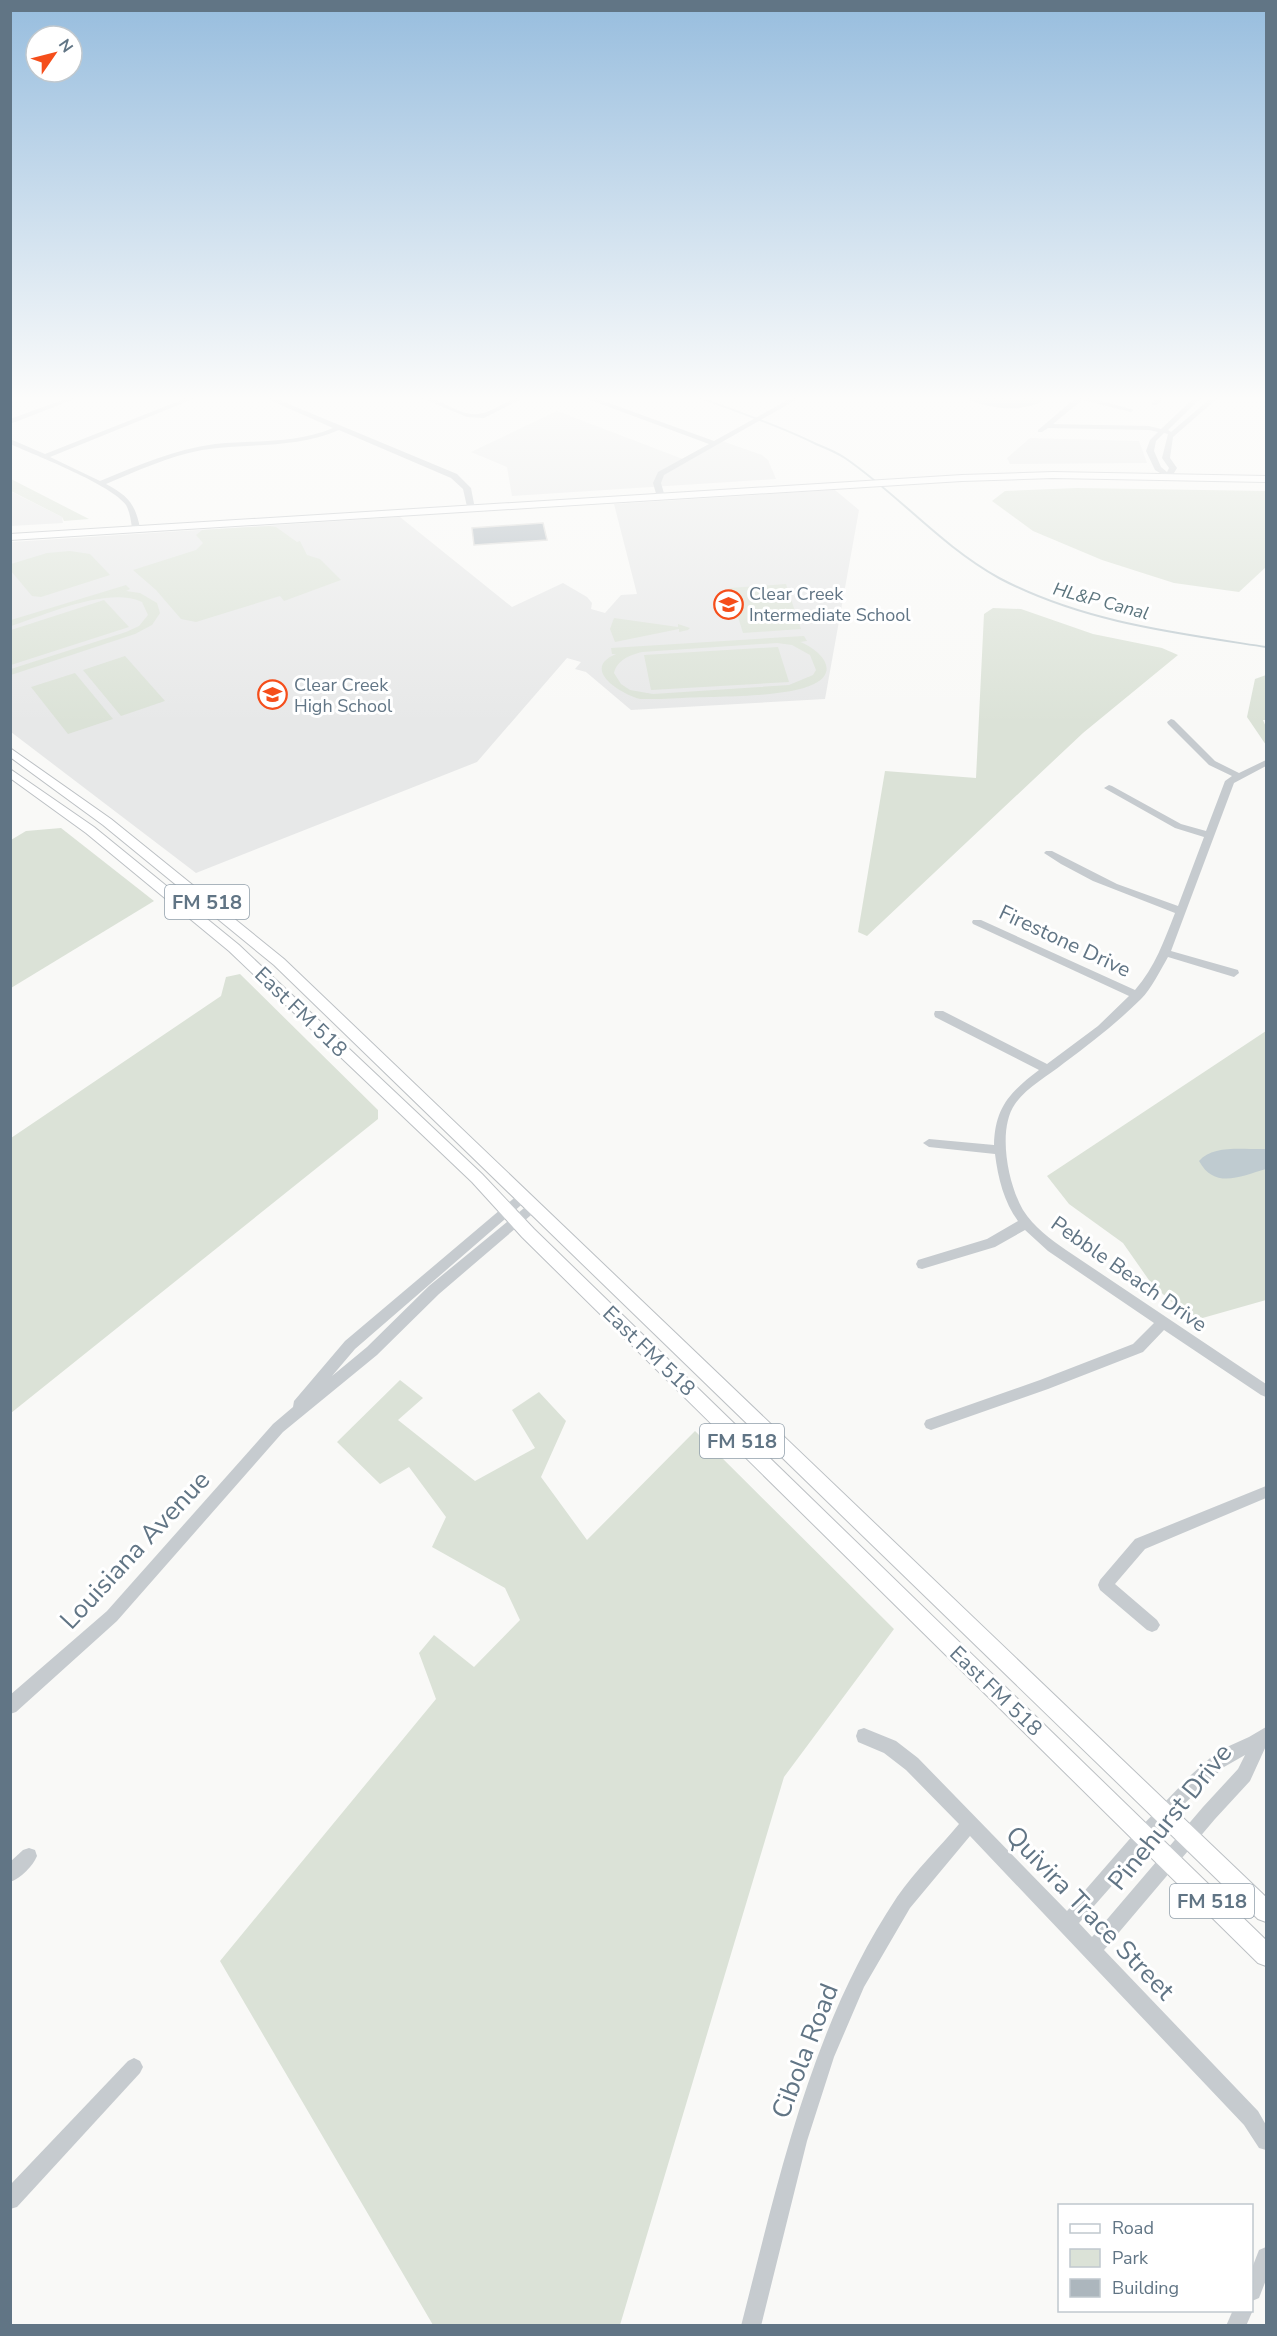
<svg xmlns="http://www.w3.org/2000/svg" width="1277" height="2336" viewBox="0 0 1277 2336" font-family="'Nunito Sans',sans-serif">
	<style>
		.built { fill: #e7e8e8 }
		.green { fill: #dbe2d7; fill-rule: evenodd }
		.water { fill: #bfcbd0 }
		.lines { fill: none; stroke-linecap: round; stroke-linejoin: round }
		.stream { stroke: #bfcbd0; stroke-width: 2 }
		.building { fill: #acb6bd; stroke: #dbdbd9; stroke-width: 1.5 }
		.major-casing { stroke: #bcc0c4; stroke-width: 2 }
		.minor { fill: #c6cbcf; fill-rule: evenodd }
		.major { fill: #fff; fill-rule: evenodd }
		.labels { text-anchor: middle; dominant-baseline: central; stroke-width: 6; stroke-linejoin: round; paint-order: stroke }
		.far-poi-label { font-size: 18px; fill: #617585; stroke: #fff; text-anchor: start }
		.far-water-label { font-size: 18px; font-style: italic; fill: #5c757e; stroke: #fff }
		.shield { fill: #fff; stroke: #909eaa; stroke-width: 1.5 }
		.shield-label { font-size: 20px; font-weight: bold; fill: #617585 }
		.street-label { font-size: 21px; fill: #617585; stroke: #fff }
		.near-street-label { font-size: 26px; fill: #617585; stroke: #fff }
	</style>
	<rect width="100%" height="100%" fill="#f9f9f7"/>
	<g class="built">
		<path d="M557,411L688,461L722,441L762,455L768,460L776,479L512,496L507,467L471,452Z"/>
		<path d="M1030,438L1139,441L1147,463L1010,464L1007,458Z"/>
		<path d="M835,490L859,510L825,699L631,710L586,672L575,669L581,662L567,658L477,762L196,873L11,732V542L400,517L512,607L563,583L587,597L592,603L591,609L605,613L621,595L637,594L614,504Z"/>
		<path d="M10,491L62,517L63,523L11,526Z"/>
	</g>
	<g class="green">
		<path d="M10,479H11L89,519L64,521L62,517L11,491Z"/>
		<path d="M1077,488L1266,491V567L1239,592L1174,583L1102,560L1033,531L992,501L1005,491Z"/>
		<path d="M270,526L276,527L297,542L300,541L307,555L320,559L341,580L284,601L280,596L196,622L181,619L156,590L133,570L196,550L203,543L196,535L202,530Z"/>
		<path d="M70,551L90,554L110,575L41,597L32,596L11,571V564L47,553Z"/>
		<path d="M786,584L801,629L743,633L729,588Z"/>
		<path d="M126,585L130,589L126,591L140,593L157,603L160,613L152,625L135,634L11,675V669L126,632L139,626L148,615L142,602C107,586 46,615 11,626V620Z"/>
		<path d="M104,600L129,627L11,665V630Z"/>
		<path d="M993,608L1021,609L1093,634L1162,648L1178,655L1083,733L867,936L858,932L885,771L976,778L984,614Z"/>
		<path d="M614,618L678,627V624L690,628L688,630L679,632V629L615,642L610,629Z"/>
		<path d="M804,636L807,641L800,642C817,648 842,670 814,684C786,698 716,696 682,698C668,699 654,699 640,699C621,694 580,669 616,654H612L611,648ZM777,643L792,645L810,655L816,670L813,675L789,685L653,694L630,690L621,684L614,673C617,660 630,655 642,652Z"/>
		<path d="M778,647L789,682L651,690L644,655Z"/>
		<path d="M125,656L165,701L121,716L83,670Z"/>
		<path d="M75,673L113,719L68,734L31,687Z"/>
		<path d="M1266,675V720H1263L1266,727V745L1247,717L1255,679Z"/>
		<path d="M61,828L154,901L11,988V840L26,831Z"/>
		<path d="M240,974L378,1110V1119L11,1413V1138L221,996L226,977Z"/>
		<path d="M1266,1031V1300L1192,1321L1151,1283L1123,1243L1069,1204L1047,1176Z"/>
		<path d="M400,1380L423,1398L398,1420L475,1481L535,1448L512,1410L539,1392L566,1421L541,1477L587,1540L695,1431L894,1629L784,1777L620,2325H433L220,1961L436,1699L419,1653L434,1635L474,1667L520,1620L505,1588L432,1547L446,1517L409,1467L380,1484L337,1442Z"/>
	</g>
	<g class="water">
		<path d="M962,397H1049C1024,415 989,409 962,397Z"/>
		<path d="M1266,1149V1169C1241,1176 1215,1190 1199,1161C1213,1144 1246,1150 1266,1149Z"/>
	</g>
	<g class="lines">
		<path class="stream" d="M698,397C738,412 778,425 816,444C826,448 836,452 845,458C899,495 941,546 999,578C1082,622 1175,633 1266,647"/>
	</g>
	<path class="building" d="M543,523L547,540L474,545L472,528Z"/>
	<g class="lines">
		<defs>
			<g id="major">
				<path d="M1053,472L1266,476V482L1053,478L962,481L10,540V534L962,475Z"/>
				<path d="M10,748L111,819L284,959L1266,1897V1922L1258,1919L274,965L103,825L10,757Z"/>
				<path d="M10,769L94,827L239,945L482,1174L534,1229L1266,1940V1966L1258,1963L522,1237L472,1182L229,951L86,833L10,778Z"/>
			</g>
		</defs>
		<use href="#major" class="major-casing"/>
		<g class="minor">
			<path d="M71,397H80L10,424V419Z"/>
			<path d="M189,397H198L50,457L100,481C137,466 175,449 215,444C255,440 295,444 333,428L263,397H272L457,474L471,488L475,509L468,511L463,489L451,478L339,430C295,449 248,443 202,450C169,456 137,471 106,484C128,496 135,503 140,528L136,530L132,528C131,521 130,512 126,505C112,485 35,455 10,444V439L45,454Z"/>
			<path d="M419,397C438,397 454,412 472,414C492,416 506,397 525,397L484,418L467,417Z"/>
			<path d="M582,397H592L714,441L793,397H801L664,475L661,483L665,497L661,499L657,497L653,483L658,472L709,444Z"/>
			<path d="M1077,397H1088L1134,410L1131,412L1082,400L1053,424L1149,426L1161,429L1195,397H1202L1168,430L1171,432L1212,397H1219L1173,437L1170,458L1177,468L1171,478H1168L1155,470L1146,451L1150,440L1158,432L1149,430L1048,428L1042,432H1038V430ZM1164,433L1168,434L1162,458L1169,468L1167,472L1161,467L1154,451L1156,441Z"/>
			<path d="M1158,397H1165L1156,405H1152V403Z"/>
			<path d="M1171,719L1174,720L1215,761L1239,773L1266,760V766L1234,783L1171,951L1238,970L1239,973L1234,977L1168,957C1160,971 1151,989 1141,999C1118,1022 1091,1043 1064,1063C1048,1076 1027,1087 1015,1104C997,1130 1008,1184 1023,1210C1034,1227 1050,1239 1066,1250L1266,1384V1397L1261,1395L1164,1330L1143,1352L1048,1389L931,1430L926,1428L924,1424L926,1420L1040,1380L1133,1344L1154,1323L1048,1251L1025,1230L995,1247L922,1269L918,1268L916,1264L918,1260L987,1239L1018,1221C1004,1202 998,1178 995,1154L929,1147L923,1143L929,1139L994,1145C995,1107 1010,1092 1039,1070L935,1017L934,1014L935,1011H943L1047,1064L1098,1026L1129,996L973,924L972,922L973,920H981L1135,990C1155,967 1164,941 1175,913L1093,881L1061,864L1044,853L1046,851H1052L1117,884L1178,906L1204,837L1175,828L1104,788L1109,785L1112,786L1181,824L1206,831L1225,781L1232,776L1209,765L1168,724L1167,722Z"/>
			<path d="M523,1192L527,1194L529,1197L527,1200L355,1349L332,1376L367,1347L429,1286L529,1204H537L539,1207L537,1210L439,1294L377,1355L283,1432L117,1621L16,1712L10,1714V1695L107,1611L273,1424L293,1407L294,1401L345,1341L519,1194Z"/>
			<path d="M1266,1486V1498L1145,1549L1115,1584L1157,1620L1160,1625L1157,1630L1152,1632L1147,1630L1100,1590L1098,1585L1100,1580L1135,1539Z"/>
			<path d="M1266,1727V1746L1250,1781L1215,1819L1104,1950L1258,2111L1266,2125V2150L1259,2148L1244,2125L970,1836L910,1908L864,1987L834,2057L807,2141L761,2326H741C779,2178 811,2026 897,1897C915,1871 939,1848 959,1824L906,1770L884,1753L858,1742L856,1736L858,1730L864,1728L896,1741L918,1758L1067,1911L1134,1834L1192,1774L1218,1751L1249,1737ZM1245,1755L1238,1769L1203,1807L1092,1937L1079,1923L1183,1805L1224,1767Z"/>
			<path d="M29,1848L35,1850L37,1856C33,1866 21,1878 10,1882V1862L23,1850Z"/>
			<path d="M134,2058L140,2061L143,2067L140,2073L17,2207L10,2209V2185L128,2061Z"/>
			<path d="M1266,2247V2280L1259,2298L1252,2301V2268L1259,2250Z"/>
			<path d="M1252,2306L1253,2310L1246,2326H1226L1233,2310H1252Z"/>
		</g>
		<use href="#major" class="major"/>
	</g>
	<linearGradient id="sky" x2="0" y2="1"><stop stop-color="#97bdde"/><stop offset="0.55" stop-color="#fcfcfb"/><stop offset="1" stop-color="#fcfcfb" stop-opacity="0"/></linearGradient>
	<rect width="1277" height="724" fill="url(#sky)"/>
	<defs>
		<symbol id="school-ring" viewBox="-11 -11 22 22"><circle r="9.5" fill="#fff" stroke="#f54e1b" stroke-width="1.5"/><path d="M0-5L7-2L0 1L-7-2ZM-4 1L0 2.5L4 1V4Q0 6-4 4Z" fill="#f54e1b"/></symbol>
	</defs>
	<g fill-rule="evenodd">
		<use href="#school-ring" x="712" y="588" width="33" height="33"/>
		<use href="#school-ring" x="256" y="678" width="33" height="33"/>
	</g>
	<g class="labels">
		<g class="far-poi-label">
			<text x="749" y="594">Clear Creek<tspan x="749" dy="21">Intermediate School</tspan></text>
			<text x="294" y="685">Clear Creek<tspan x="294" dy="21">High School</tspan></text>
		</g>
		<g class="far-water-label">
			<text transform="translate(1101 601) rotate(15)">HL&amp;P Canal</text>
		</g>
		<g class="shield">
			<rect x="165" y="885" width="84" height="34" rx="4.5"/>
			<rect x="700" y="1424" width="84" height="34" rx="4.5"/>
			<rect x="1170" y="1884" width="84" height="34" rx="4.5"/>
		</g>
		<g class="shield-label">
			<text x="207" y="902">FM 518</text>
			<text x="742" y="1441">FM 518</text>
			<text x="1212" y="1901">FM 518</text>
		</g>
		<g class="street-label">
			<text transform="translate(1065 941) rotate(25)">Firestone Drive</text>
			<text transform="translate(301 1012) rotate(44)">East FM 518</text>
			<text transform="translate(1129 1274) rotate(35)">Pebble Beach Drive</text>
			<text transform="translate(649 1351) rotate(44)">East FM 518</text>
			<text transform="translate(996 1691) rotate(44)">East FM 518</text>
		</g>
		<g class="near-street-label">
			<text transform="translate(135 1550) rotate(-47)">Louisiana Avenue</text>
			<text transform="translate(1170 1817) rotate(-51)">Pinehurst Drive</text>
			<text transform="translate(1090 1913) rotate(46)">Quivira Trace Street</text>
			<text transform="translate(805 2051) rotate(-69)">Cibola Road</text>
		</g>
	</g>
	<rect width="1277" height="2336" fill="none" stroke="#617585" stroke-width="24"/>
	<rect x="1058" y="2204" width="195" height="108" fill="#ffffff" stroke="#c0c8ce" stroke-width="1.5"/>
	<rect x="1070" y="2224" width="30" height="9" fill="#ffffff" stroke="#c0c8ce" stroke-width="1.5"/>
	<text x="1112" y="2234" font-size="18" fill="#617585">Road</text>
	<rect x="1070" y="2249" width="30" height="18" fill="#dbe2d7" stroke="#c0c8ce" stroke-width="1.5"/>
	<text x="1112" y="2264" font-size="18" fill="#617585">Park</text>
	<rect x="1070" y="2279" width="30" height="18" fill="#acb6bd" stroke="#c0c8ce" stroke-width="1.5"/>
	<text x="1112" y="2294" font-size="18" fill="#617585">Building</text>
	<g transform="translate(54 54) rotate(55)"><circle r="28" fill="#ffffff" stroke="#c0c8ce" stroke-width="1.5"/>
	<path d="M0-4.5L10 22L0 15L-10 22Z" fill="#f54e1b"/>
	<text y="-9" font-size="16" font-weight="bold" text-anchor="middle" fill="#617585">N</text>
	</g>
</svg>
